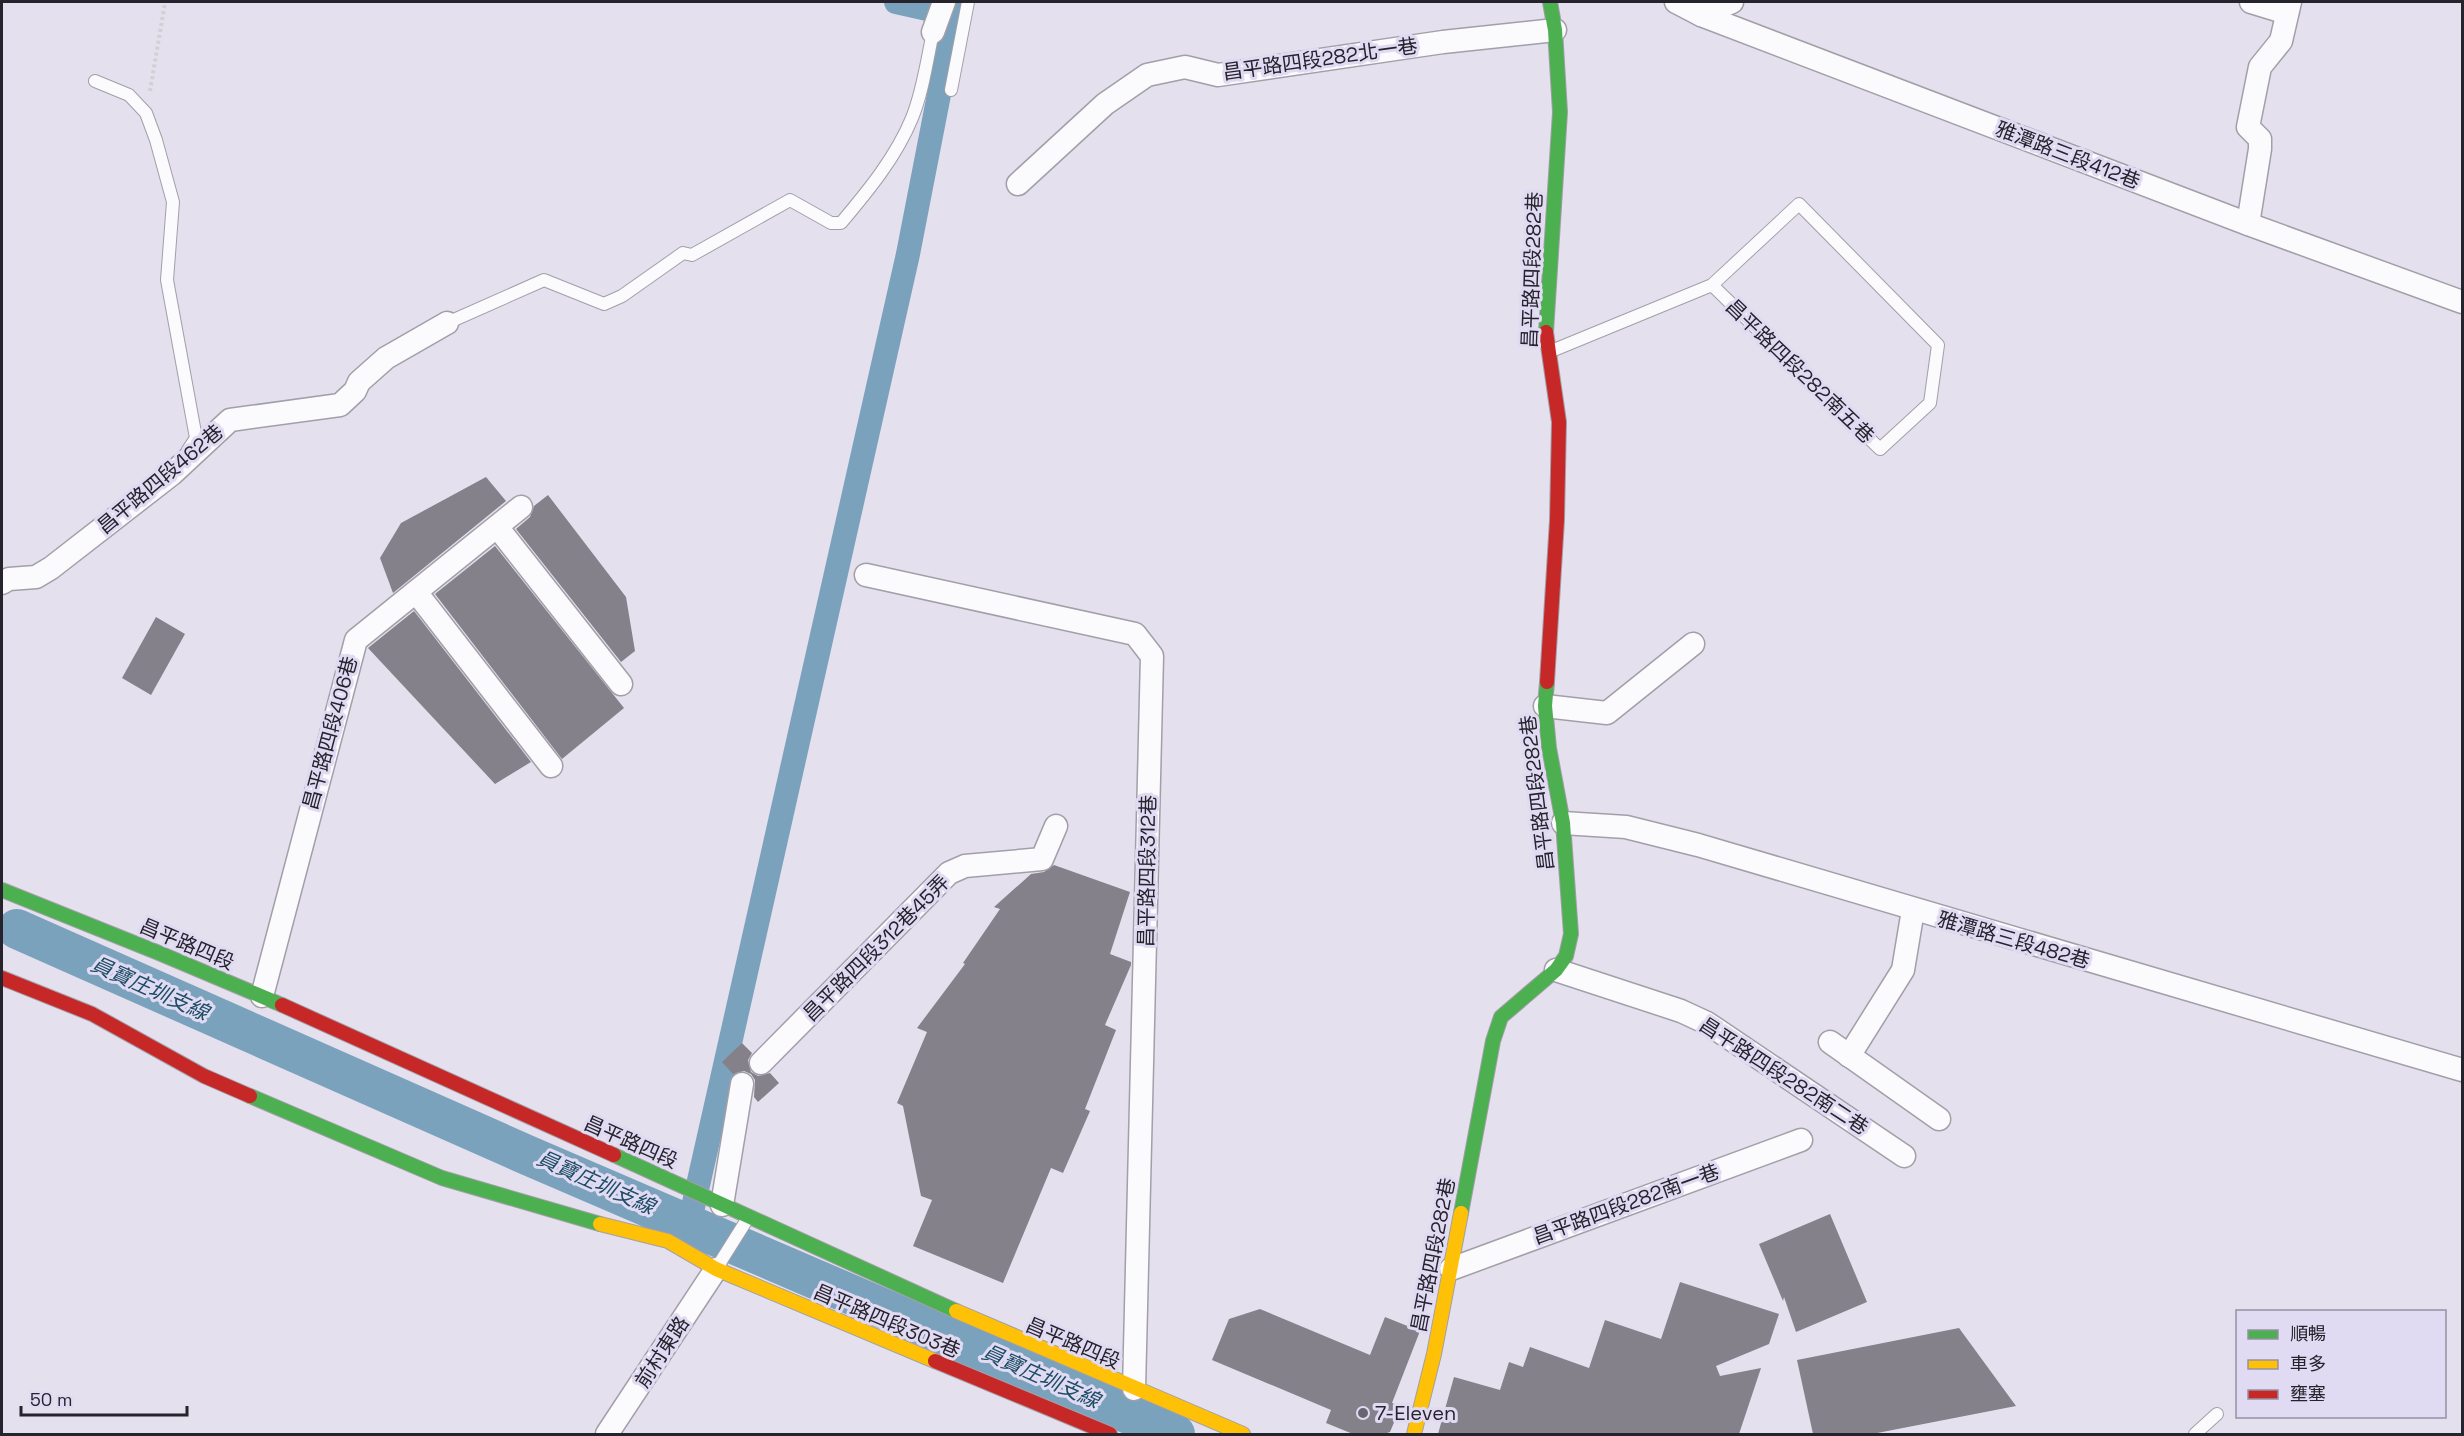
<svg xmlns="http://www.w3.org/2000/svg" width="2464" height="1436" viewBox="0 0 2464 1436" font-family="'Space Grotesk','Noto Sans TC',sans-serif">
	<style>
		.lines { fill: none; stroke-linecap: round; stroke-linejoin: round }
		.canal { stroke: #7aa2bd; stroke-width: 24 }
		.river { stroke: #7aa2bd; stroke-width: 40 }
		.building { fill: #84818b }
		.lane-casing { stroke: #a29fa9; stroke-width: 14 }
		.street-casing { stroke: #a29fa9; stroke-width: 25 }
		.fast-casing { stroke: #a29fa9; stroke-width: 16 }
		.slow-casing { stroke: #a29fa9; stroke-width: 16 }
		.jam-casing { stroke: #a29fa9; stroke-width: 16 }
		.path { stroke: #d1d0d4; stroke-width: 4; stroke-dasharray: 3 3; stroke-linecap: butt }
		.lane { stroke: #fbfafc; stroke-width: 12 }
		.street { stroke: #fbfafc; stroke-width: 22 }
		.fast { stroke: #4caf50; stroke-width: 14 }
		.slow { stroke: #ffc107; stroke-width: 14 }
		.jam { stroke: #c62828; stroke-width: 14 }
		.poi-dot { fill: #686570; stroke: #e1daf3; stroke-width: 2 }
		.labels { text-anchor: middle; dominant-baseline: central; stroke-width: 6; stroke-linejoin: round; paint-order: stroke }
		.street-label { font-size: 20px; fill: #26232c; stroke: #e1daf3 }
		.poi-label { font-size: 20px; fill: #26232c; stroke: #e1daf3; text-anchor: start }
		.water-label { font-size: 21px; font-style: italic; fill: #1c4d65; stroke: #e1daf3 }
	</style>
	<rect width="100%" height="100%" fill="#e4e0ed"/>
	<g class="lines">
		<g class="canal">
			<path d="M896,2L954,15"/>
			<path d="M689,1225L908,254L957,2"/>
		</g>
		<path class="river" d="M17,929L527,1155L1175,1434"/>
	</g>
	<g class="building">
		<path d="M486,477L506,501L393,593L380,558L401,523Z"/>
		<path d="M548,495L626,597L635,651L621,662L516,529L530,517L534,506Z"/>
		<path d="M495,546L624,708L562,759L435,594Z"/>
		<path d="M414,611L531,762L495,784L368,648Z"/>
		<path d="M156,617L185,634L151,695L122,678Z"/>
		<path d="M1054,865L1130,892L1110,954L1131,962V965L1105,1025L1116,1030L1085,1109L1090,1111L1063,1173L1051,1168L1003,1283L913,1246L932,1200L921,1196L903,1106L897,1103L927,1032L917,1028L965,964L963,963L1000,909L994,907L1031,874L1044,872Z"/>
		<path d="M742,1043L752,1053L748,1060L751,1072L758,1076L770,1073L779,1083L758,1102L754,1097L755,1080L751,1074L744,1071L733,1074L722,1062Z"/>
		<path d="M1830,1214L1867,1302L1796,1332L1784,1297L1783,1301L1759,1244Z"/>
		<path d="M1680,1282L1779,1314L1769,1344L1716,1366L1720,1376L1761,1368L1739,1434H1438L1454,1377L1500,1390L1509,1362L1523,1367L1530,1347L1589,1368L1605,1320L1661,1339Z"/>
		<path d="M1260,1309L1370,1355L1385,1317L1420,1331L1392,1403L1401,1406L1390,1432L1384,1434H1353L1326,1423L1331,1410L1212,1360L1229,1319Z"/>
		<path d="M1959,1328L2016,1406L1872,1434H1813L1797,1360Z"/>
	</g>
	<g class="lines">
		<defs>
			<g id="lane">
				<path d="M95,81L129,95L146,113L156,140L173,202L167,280L196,438L188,450"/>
				<path d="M951,90L968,2"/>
				<path d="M447,323L544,280L604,304L622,296L683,253L692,255L790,200L831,223H841C868,191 896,157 912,118C923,91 927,60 933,32"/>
				<path d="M1549,352L1712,285L1799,204L1938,345L1930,403L1880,449L1712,285"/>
				<path d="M716,1269L748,1218"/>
				<path d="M2195,1434L2217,1414"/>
			</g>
			<g id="street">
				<path d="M1676,2L1701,15L2248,224L2462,302"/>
				<path d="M2251,2L2287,13"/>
				<path d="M1701,15L1732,2"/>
				<path d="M933,32L944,2"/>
				<path d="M1018,184L1105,104L1147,75L1185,67L1218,75L1443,42L1555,30"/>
				<path d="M2248,224L2260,149V139L2248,127L2260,67L2281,41L2290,2"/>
				<path d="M498,528L621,684"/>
				<path d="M866,575L1135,634L1152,656L1134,1389"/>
				<path d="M2,583L9,579L36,577L51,568L172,474L230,420L340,405L355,391L359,382L386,358L447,323"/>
				<path d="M416,592L551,766"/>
				<path d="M1545,706L1607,713L1693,644"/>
				<path d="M1563,823L1626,827L1698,845L2462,1070"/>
				<path d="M1556,970L1681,1011L1707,1023L1904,1156"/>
				<path d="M262,996L356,640L521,507"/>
				<path d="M1830,1042L1939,1119"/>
				<path d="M1849,1056L1903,970L1913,910"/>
				<path d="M761,1063L949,873L965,866L1042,859L1056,826"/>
				<path d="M722,1205L742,1084"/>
				<path d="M1451,1269L1801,1140"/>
				<path d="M607,1434L716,1269"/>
			</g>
			<g id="fast">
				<path d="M1546,332L1560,112L1555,30L1550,2"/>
				<path d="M2,890L159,953L282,1005"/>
				<path d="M250,1096L442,1178L600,1224"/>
				<path d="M614,1155L956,1311"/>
				<path d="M1461,1213L1493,1041L1501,1017L1556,970L1566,956L1571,934L1563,823L1549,748L1545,706L1547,682"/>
			</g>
			<g id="slow">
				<path d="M600,1224L668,1241L716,1269L935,1361"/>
				<path d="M956,1311L1243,1434"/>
				<path d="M1414,1434L1434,1354L1461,1213"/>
			</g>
			<g id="jam">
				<path d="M1546,332L1559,422L1557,520L1547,682"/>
				<path d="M2,978L92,1014L204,1076L250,1096"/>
				<path d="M282,1005L614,1155"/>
				<path d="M935,1361L1110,1434"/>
			</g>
		</defs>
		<use href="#lane" class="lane-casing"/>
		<use href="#street" class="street-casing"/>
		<use href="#fast" class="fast-casing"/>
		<use href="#slow" class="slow-casing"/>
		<use href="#jam" class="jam-casing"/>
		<path class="path" d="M150,91L165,3"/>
		<use href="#lane" class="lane"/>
		<use href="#street" class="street"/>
		<use href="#fast" class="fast"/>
		<use href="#slow" class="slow"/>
		<use href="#jam" class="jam"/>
	</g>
	<circle class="poi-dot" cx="1363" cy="1413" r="6"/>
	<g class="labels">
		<g class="street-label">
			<text transform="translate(1320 59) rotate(-8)">昌平路四段282北一巷</text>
			<text transform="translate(2068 155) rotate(21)">雅潭路三段412巷</text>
			<text transform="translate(1532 270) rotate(-88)">昌平路四段282巷</text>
			<text transform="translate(1800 371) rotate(44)">昌平路四段282南五巷</text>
			<text transform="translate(160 479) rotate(-40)">昌平路四段462巷</text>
			<text transform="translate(330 733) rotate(-75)">昌平路四段406巷</text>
			<text transform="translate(1537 793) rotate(-97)">昌平路四段282巷</text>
			<text transform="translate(1147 871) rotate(-89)">昌平路四段312巷</text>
			<text transform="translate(2014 940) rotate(16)">雅潭路三段482巷</text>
			<text transform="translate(187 944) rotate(23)">昌平路四段</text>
			<text transform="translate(876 948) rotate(-45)">昌平路四段312巷45弄</text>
			<text transform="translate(1784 1076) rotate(33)">昌平路四段282南二巷</text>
			<text transform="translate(631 1142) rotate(24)">昌平路四段</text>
			<text transform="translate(1626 1204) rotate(-20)">昌平路四段282南一巷</text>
			<text transform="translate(1433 1255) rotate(-79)">昌平路四段282巷</text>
			<text transform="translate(887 1321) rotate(23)">昌平路四段303巷</text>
			<text transform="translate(1073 1343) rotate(23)">昌平路四段</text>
			<text transform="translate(662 1352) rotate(-57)">前村東路</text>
		</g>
		<g class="poi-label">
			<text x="1375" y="1413">7-Eleven</text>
		</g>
		<g class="water-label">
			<text transform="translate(150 988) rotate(24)">員寶庄圳支線</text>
			<text transform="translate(596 1182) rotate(24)">員寶庄圳支線</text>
			<text transform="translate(1041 1376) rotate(24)">員寶庄圳支線</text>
		</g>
	</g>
	<rect width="2464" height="1436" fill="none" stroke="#26232c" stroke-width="6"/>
	<rect x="2236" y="1310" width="210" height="108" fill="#e1daf3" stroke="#9691a3" stroke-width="1.5"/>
	<rect x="2248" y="1330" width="30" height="9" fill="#4caf50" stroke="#9691a3" stroke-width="1.5"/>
	<text x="2290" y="1340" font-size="18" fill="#26232c">順暢</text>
	<rect x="2248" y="1360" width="30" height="9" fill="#ffc107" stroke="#9691a3" stroke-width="1.5"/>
	<text x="2290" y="1370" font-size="18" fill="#26232c">車多</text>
	<rect x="2248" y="1390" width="30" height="9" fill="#c62828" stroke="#9691a3" stroke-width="1.5"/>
	<text x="2290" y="1400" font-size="18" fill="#26232c">壅塞</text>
	<path d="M21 1406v9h166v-9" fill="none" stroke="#26232c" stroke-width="3"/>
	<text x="30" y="1406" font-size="18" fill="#26232c" stroke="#e1daf3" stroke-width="4.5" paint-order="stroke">50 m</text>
</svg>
